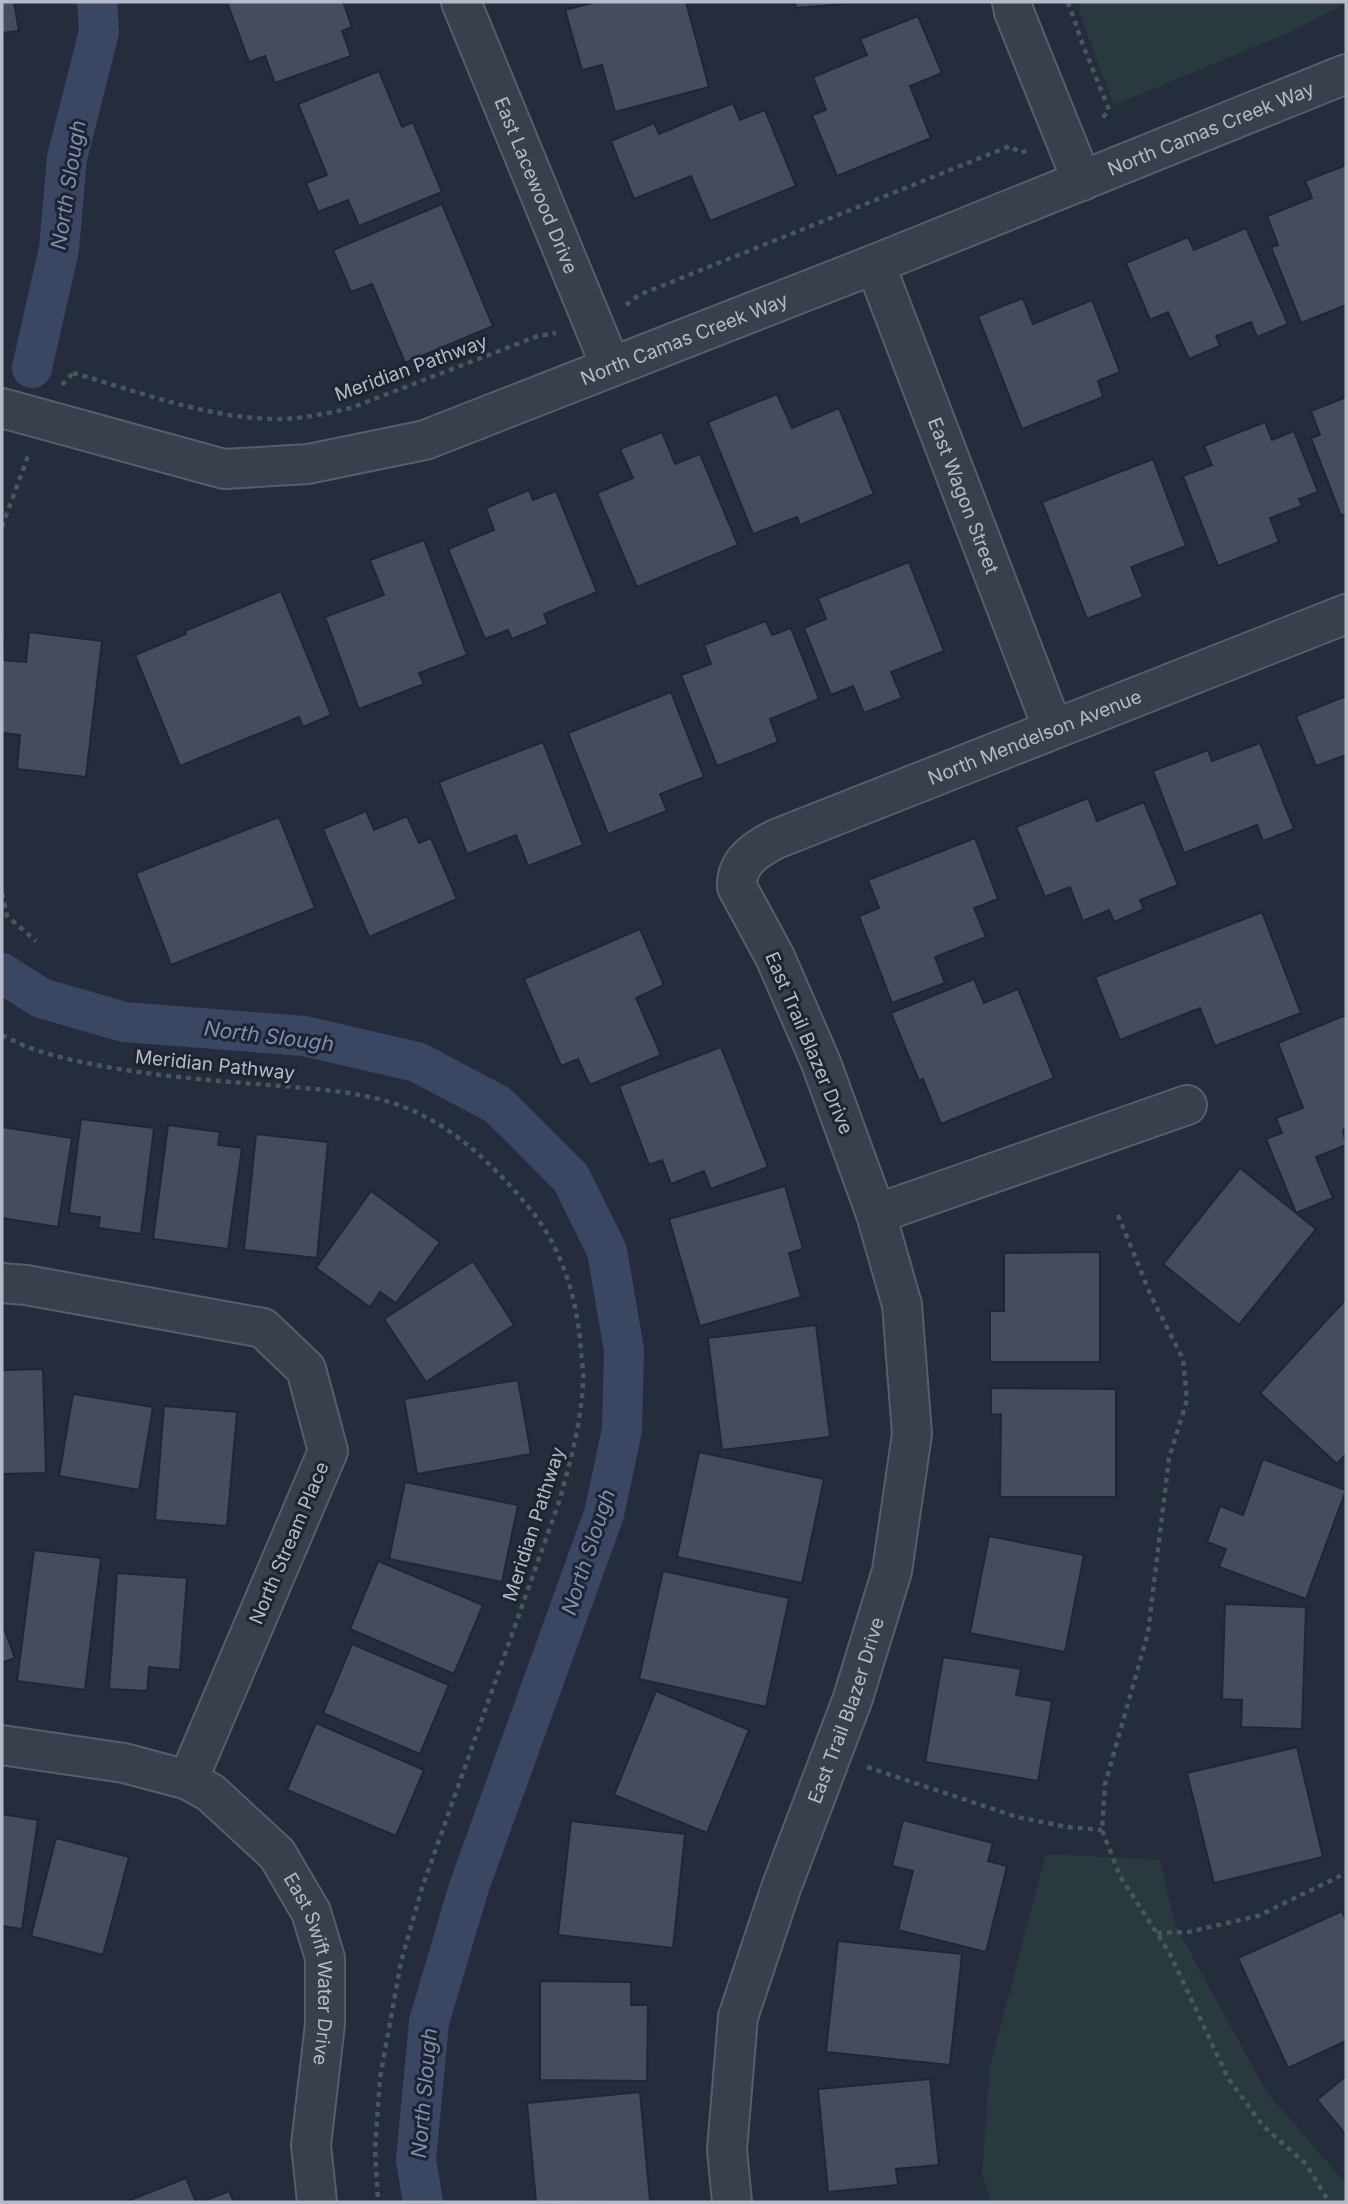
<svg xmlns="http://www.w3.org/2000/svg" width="1348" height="2204" viewBox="0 0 1348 2204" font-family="Inter,sans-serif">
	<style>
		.green { fill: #283a3e }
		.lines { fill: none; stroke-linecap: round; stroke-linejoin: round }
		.canal { stroke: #3a4763; stroke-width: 40 }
		.building { fill: #454c5e; stroke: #202634; stroke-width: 2 }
		.minor-casing { stroke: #575d6b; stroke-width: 42 }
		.path { stroke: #47575c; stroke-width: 4.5; stroke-dasharray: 5 5; stroke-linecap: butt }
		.minor { stroke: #393f4d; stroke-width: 38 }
		.labels { text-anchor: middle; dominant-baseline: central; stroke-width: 6; stroke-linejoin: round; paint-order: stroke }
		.street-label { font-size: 19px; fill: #b5bac8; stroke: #1e2432 }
		.water-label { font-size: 21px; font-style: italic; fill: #7e8eae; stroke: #1e2432 }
	</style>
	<rect width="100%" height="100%" fill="#252d3c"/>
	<g class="green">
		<path d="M1078,2H1346V3L1286,34L1114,105L1083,22Z"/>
		<path d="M1046,1854L1160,1860L1175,1925L1266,2091L1346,2184V2202H991L982,2175L990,2066Z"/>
	</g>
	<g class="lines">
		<g class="canal">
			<path d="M32,368L59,249L67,158L99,32L97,2"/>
			<path d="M2,973L41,998L124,1022L304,1036L417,1062L498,1105L571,1178L607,1251L624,1350L622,1430L604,1514L469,1887L429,2022L416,2160L423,2202"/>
		</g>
	</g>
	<g class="building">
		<path d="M2,2H14L19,31L2,33Z"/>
		<path d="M227,2H343L352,27L342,31L351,56L275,83L265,56L249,62Z"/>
		<path d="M596,2H686L709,87L615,112L602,65L582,70L565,10Z"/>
		<path d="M795,2H868L796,8Z"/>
		<path d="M918,16L942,73L910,86L931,138L837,176L812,115L826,110L813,77L867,55L860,39Z"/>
		<path d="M379,71L402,127L413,122L442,192L359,226L348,200L318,212L306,183L327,175L298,104Z"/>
		<path d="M733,103L740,120L765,110L796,186L710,221L691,176L634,199L611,141L654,123L659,134Z"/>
		<path d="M1346,165V305L1301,323L1271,247L1278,245L1267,216L1312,198L1305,181Z"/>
		<path d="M442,204L493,326L405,363L372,284L351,292L333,250Z"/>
		<path d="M1246,228L1288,324L1257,337L1251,322L1216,336L1220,346L1189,359L1168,312L1150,320L1126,263L1188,237L1194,250Z"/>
		<path d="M1023,298L1033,324L1092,300L1120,372L1098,381L1103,397L1022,429L978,316Z"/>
		<path d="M777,394L792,428L839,408L874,494L800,525L797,517L753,534L708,422Z"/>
		<path d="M1346,397V514L1341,516L1311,438L1320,435L1311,411Z"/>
		<path d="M1265,422L1272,440L1294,431L1318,492L1299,499L1302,506L1270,518L1279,542L1218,566L1183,476L1212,465L1204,446Z"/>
		<path d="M662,432L675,464L700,454L738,545L637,587L597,493L633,478L620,449Z"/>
		<path d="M1153,459L1186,546L1131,567L1143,597L1087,619L1042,502Z"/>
		<path d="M529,490L533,500L556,491L597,592L544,614L548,624L512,639L508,630L485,639L448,549L494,530L486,508Z"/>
		<path d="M424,540L467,655L419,673L424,684L359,709L325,617L384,595L370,560Z"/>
		<path d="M909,562L944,651L891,672L902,698L864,713L853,686L831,695L804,628L826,619L818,598Z"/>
		<path d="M281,591L331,715L303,727L299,717L180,766L135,655L186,634L185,631Z"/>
		<path d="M766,621L772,635L791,628L819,699L770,719L778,742L717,766L681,675L711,664L704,645Z"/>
		<path d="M29,632L102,641L86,777L17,769L20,735L2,733V635L5,636L2,660L26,662Z"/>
		<path d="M671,692L704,777L660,794L667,811L608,834L568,733Z"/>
		<path d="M1346,696V755L1316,766L1296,716Z"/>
		<path d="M543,742L583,845L528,866L516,835L467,854L439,782Z"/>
		<path d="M1260,743L1294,829L1263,841L1257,825L1184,853L1153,771L1208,750L1212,761Z"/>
		<path d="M1088,798L1097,821L1144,802L1178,885L1140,900L1144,909L1114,922L1109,910L1083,921L1070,887L1045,897L1016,827Z"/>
		<path d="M366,811L374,830L407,816L419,843L431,838L457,899L369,937L323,829Z"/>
		<path d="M279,817L315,908L171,965L136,873Z"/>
		<path d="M975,838L998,899L974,908L986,937L935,957L945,983L892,1003L859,916L879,908L868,880Z"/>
		<path d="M1262,912L1301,1013L1215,1046L1200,1008L1120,1040L1095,977Z"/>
		<path d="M640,929L664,985L636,998L661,1055L590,1085L578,1059L561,1066L524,979Z"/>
		<path d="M974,979L984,1003L1018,989L1054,1078L941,1124L923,1079L919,1081L891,1013Z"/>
		<path d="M1346,1015V1129L1343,1130L1346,1145L1316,1157L1333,1198L1296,1213L1266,1139L1282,1133L1276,1118L1303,1108L1278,1043Z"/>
		<path d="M721,1047L768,1167L711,1189L704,1171L671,1184L662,1160L649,1165L619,1086Z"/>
		<path d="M81,1119L154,1128L141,1234L98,1228L100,1217L69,1213Z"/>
		<path d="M168,1125L220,1132L218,1145L242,1148L228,1249L153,1239Z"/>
		<path d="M2,1127L72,1138L58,1227L2,1218Z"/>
		<path d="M256,1134L328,1142L317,1258L244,1250Z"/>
		<path d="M1240,1168L1316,1229L1239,1325L1163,1264Z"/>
		<path d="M785,1186L803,1249L789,1253L801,1297L700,1326L669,1219Z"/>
		<path d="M371,1191L440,1242L396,1303L380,1292L370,1307L316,1268Z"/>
		<path d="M1100,1252V1362H990V1311H1004V1253Z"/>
		<path d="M473,1261L514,1325L426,1382L384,1319Z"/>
		<path d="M1346,1299V1454L1337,1464L1260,1393Z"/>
		<path d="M816,1325L830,1437L722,1450L708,1338Z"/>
		<path d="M43,1369L46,1473L2,1474V1370Z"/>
		<path d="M518,1380L531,1454L417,1474L404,1399Z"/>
		<path d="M991,1388L1116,1389V1497H1000L1001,1414L991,1415Z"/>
		<path d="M73,1394L153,1407L139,1490L59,1476Z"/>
		<path d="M164,1406L237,1412L227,1526L155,1520Z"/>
		<path d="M699,1452L824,1479L802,1583L677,1557Z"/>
		<path d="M1263,1459L1346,1490L1306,1599L1219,1567L1226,1549L1207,1542L1220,1506L1243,1515Z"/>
		<path d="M405,1482L518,1505L502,1582L389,1559Z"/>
		<path d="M989,1536L1084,1555L1065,1652L970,1633Z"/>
		<path d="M34,1550L101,1558L85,1690L17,1681Z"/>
		<path d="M378,1561L483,1605L454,1674L350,1629Z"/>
		<path d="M663,1571L789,1598L766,1707L639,1679Z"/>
		<path d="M117,1573L187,1578L180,1670L149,1667L147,1691L109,1689Z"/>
		<path d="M1225,1604L1306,1607L1302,1729L1241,1727L1242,1700L1222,1699Z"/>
		<path d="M2,1623L15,1658L2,1663Z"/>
		<path d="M352,1644L449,1685L420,1754L323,1713Z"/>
		<path d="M943,1657L1021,1669L1016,1695L1052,1701L1038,1781L925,1762Z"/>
		<path d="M656,1691L749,1730L707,1833L614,1795Z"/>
		<path d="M316,1723L424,1770L396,1836L287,1790Z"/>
		<path d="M1297,1747L1323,1857L1214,1883L1187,1773Z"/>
		<path d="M2,1814L38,1820L22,1929L2,1926Z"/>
		<path d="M903,1820L993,1843L988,1861L1007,1866L986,1952L898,1930L913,1871L892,1866Z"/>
		<path d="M571,1821L685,1834L673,1948L558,1935Z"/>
		<path d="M56,1838L129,1857L103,1955L31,1936Z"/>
		<path d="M1342,1911L1346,1921V2041L1288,2068L1238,1958Z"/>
		<path d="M838,1941L962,1954L950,2065L826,2052Z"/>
		<path d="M540,1981L631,1982V2005H648L647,2081L540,2080Z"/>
		<path d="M1346,2076V2135L1317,2100Z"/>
		<path d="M930,2079L939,2165L896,2169L898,2185L828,2192L818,2089Z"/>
		<path d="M640,2092L650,2201L536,2202L527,2103Z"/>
		<path d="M186,2178L196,2202H125Z"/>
		<path d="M229,2191L234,2202H201Z"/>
	</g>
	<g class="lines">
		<defs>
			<g id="minor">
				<path id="s1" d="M461,2L611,367"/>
				<path d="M1012,2L1014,12L1082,181"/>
				<path id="s2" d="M875,264L1053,729"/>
				<path id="s3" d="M2,408L224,469L308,464L425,440L875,264L1346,74"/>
				<path d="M876,1214L1187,1105"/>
				<path d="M2,1283L26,1285L263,1328L306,1369L328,1451L188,1780"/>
				<path id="s4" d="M2,1745L124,1763L188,1780L211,1793L277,1854L311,1912L325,1958V2024L311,2145L317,2202"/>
				<path id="s5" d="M732,2202L727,2150L738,2017L781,1888L853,1698L892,1571L912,1434L902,1305L876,1214L821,1063L775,957L737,887C736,862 755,850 776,839L1346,614"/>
			</g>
		</defs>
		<use href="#minor" class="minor-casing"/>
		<g class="path">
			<path d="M1068,2L1083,45L1109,110L1100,121"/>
			<path d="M626,305L639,295L1010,146L1021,153L1030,149"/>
			<path d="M73,373C141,392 211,420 282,419C306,418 329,413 351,408L538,336L556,333"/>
			<path d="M62,385L73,373"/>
			<path d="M2,527L28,456"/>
			<path d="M2,893L7,916L36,941"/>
			<path d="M2,1035C36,1054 75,1061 113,1068C165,1077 217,1081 270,1085C320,1090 374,1091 420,1114C464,1136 500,1172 531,1210C563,1250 578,1301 581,1352C582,1362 584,1373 583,1383C581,1424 570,1463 559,1502L422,1888L401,1962L380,2078L375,2149L378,2202"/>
			<path d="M1118,1215L1151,1296L1183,1359L1187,1400L1169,1458L1148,1633L1105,1784L1102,1830L1120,1876L1169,1952L1228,2078L1263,2126L1306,2164L1329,2202"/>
			<path d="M867,1767L1017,1817L1067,1827L1102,1830"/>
			<path d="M1157,1933L1188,1932L1258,1916L1346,1873"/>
		</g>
		<use href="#minor" class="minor"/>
	</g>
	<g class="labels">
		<g class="street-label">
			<text stroke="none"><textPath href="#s3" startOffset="1279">North Camas Creek Way</textPath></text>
			<text stroke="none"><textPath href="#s1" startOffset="198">East Lacewood Drive</textPath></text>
			<text stroke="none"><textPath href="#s3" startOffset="712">North Camas Creek Way</textPath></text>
			<text transform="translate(411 368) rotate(-20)">Meridian Pathway</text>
			<text stroke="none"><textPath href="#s2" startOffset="248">East Wagon Street</textPath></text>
			<text stroke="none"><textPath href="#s5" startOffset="1720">North Mendelson Avenue</textPath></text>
			<text transform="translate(809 1043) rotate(67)">East Trail Blazer Drive</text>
			<text transform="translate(215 1065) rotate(6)">Meridian Pathway</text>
			<text transform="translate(534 1524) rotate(-72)">Meridian Pathway</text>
			<text transform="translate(289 1543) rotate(-67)">North Stream Place</text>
			<text stroke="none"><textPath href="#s5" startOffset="511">East Trail Blazer Drive</textPath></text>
			<text stroke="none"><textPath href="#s4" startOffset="429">East Swift Water Drive</textPath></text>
		</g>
		<g class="water-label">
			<text transform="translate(68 185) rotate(-81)">North Slough</text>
			<text transform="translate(269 1036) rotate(7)">North Slough</text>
			<text transform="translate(588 1552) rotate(-72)">North Slough</text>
			<text transform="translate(424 2093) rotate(-85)">North Slough</text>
		</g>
	</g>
	<rect width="1348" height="2204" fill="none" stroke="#b5bac8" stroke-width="7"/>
</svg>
